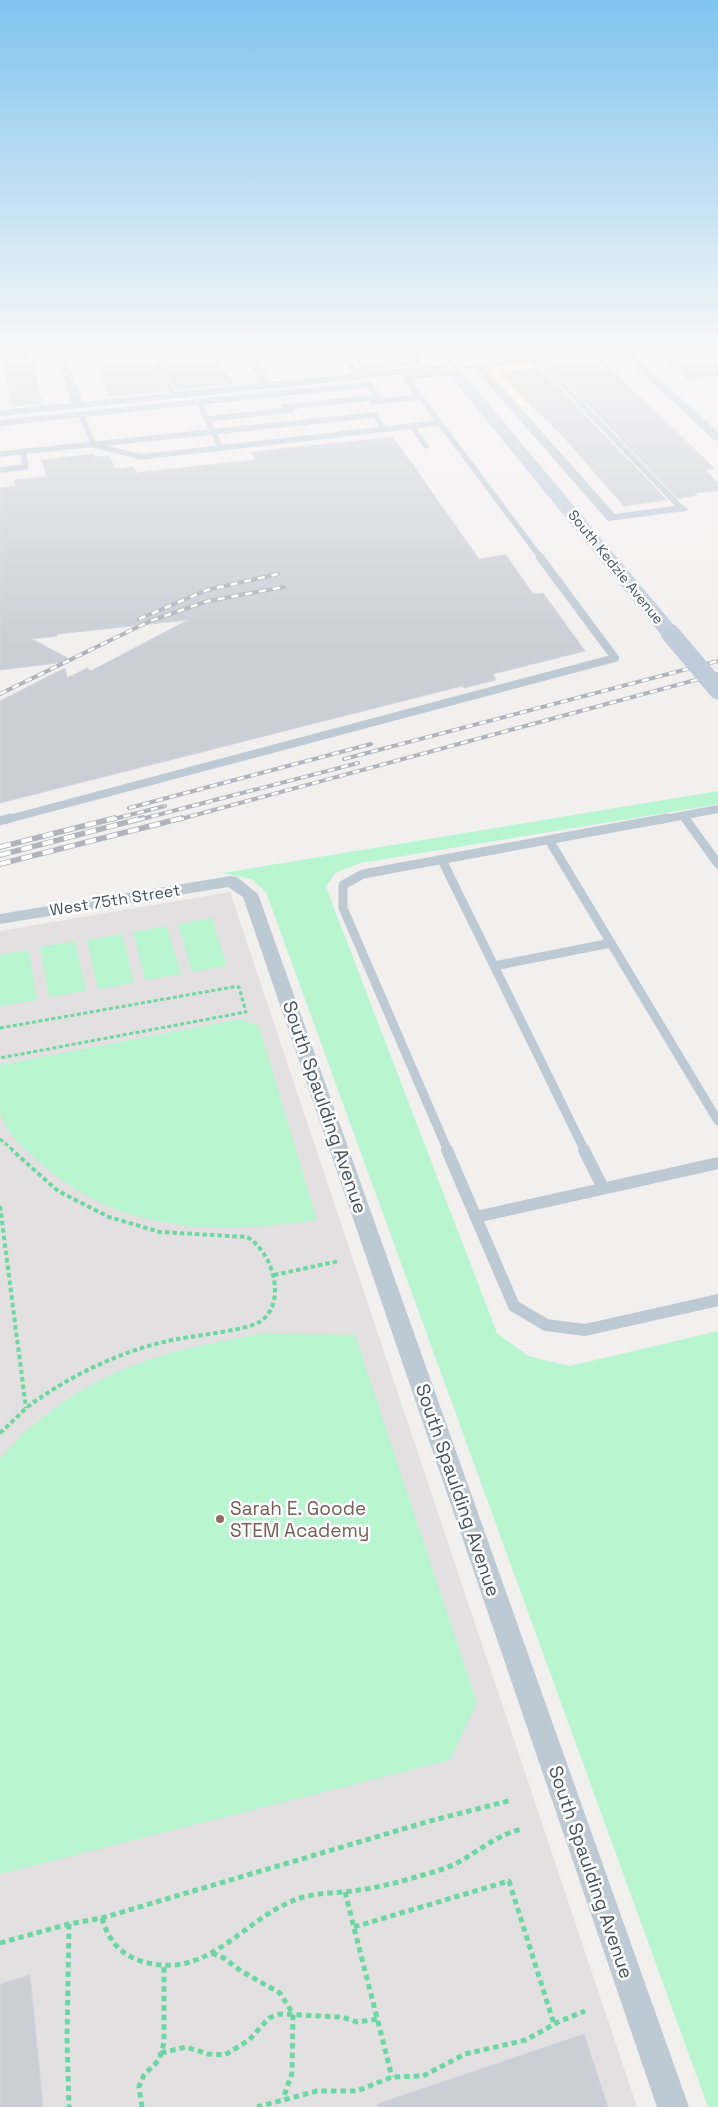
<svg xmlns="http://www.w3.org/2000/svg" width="718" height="2107" viewBox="0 0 718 2107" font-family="'Space Grotesk',sans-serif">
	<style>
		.commercial { fill: #fef8e7 }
		.education { fill: #e3e0e1 }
		.green { fill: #b9f5d1 }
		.building { fill: #cbced5; stroke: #d3d5dc }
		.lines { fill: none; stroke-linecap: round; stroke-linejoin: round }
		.path-far2 { stroke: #6cd7a4; stroke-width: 3; stroke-dasharray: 4 2.5; stroke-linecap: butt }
		.path-far1 { stroke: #6cd7a4; stroke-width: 4; stroke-dasharray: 4.5 3; stroke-linecap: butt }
		.path { stroke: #6cd7a4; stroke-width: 5; stroke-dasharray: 5.5 4; stroke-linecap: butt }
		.lane-far3 { stroke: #becad3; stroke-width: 5.5 }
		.lane-far2 { stroke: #becad3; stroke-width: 8 }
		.lane-far1 { stroke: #becad3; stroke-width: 9 }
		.lane { stroke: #becad3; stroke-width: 12 }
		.street { fill: #becad3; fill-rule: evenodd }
		.secondary { fill: #c0ccdb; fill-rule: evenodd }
		.rail-far1-casing { stroke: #b1b4bb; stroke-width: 4 }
		.rail-casing { stroke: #b1b4bb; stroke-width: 5.5 }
		.rail-far1 { stroke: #fff; stroke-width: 2.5; stroke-dasharray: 7; stroke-linecap: butt }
		.rail { stroke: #fff; stroke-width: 4; stroke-dasharray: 11; stroke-linecap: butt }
		.secondary-bridge { stroke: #c0ccdb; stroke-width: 19 }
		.education-dot { fill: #8d6e63; stroke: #fff; stroke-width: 2 }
		.labels { text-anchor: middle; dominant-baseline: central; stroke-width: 5; stroke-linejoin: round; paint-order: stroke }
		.far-street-label { font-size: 14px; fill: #45535f; stroke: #fff }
		.street-label { font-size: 16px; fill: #45535f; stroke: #fff }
		.near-street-label { font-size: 19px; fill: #45535f; stroke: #fff }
		.near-education-label { font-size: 19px; fill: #785e54; stroke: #fff; text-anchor: start }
	</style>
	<rect width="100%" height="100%" fill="#f2efef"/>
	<path class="commercial" d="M542,363L577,400L520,406L487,369Z"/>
	<path class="education" d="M230,892L637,2107H0V931Z"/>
	<g class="green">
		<path d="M718,791V804L708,806L360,863L335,873L326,887L497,1333L528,1356L570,1366L718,1331V2107H708L266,892L251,879L223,873Z"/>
		<path d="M212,918L227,966L192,972L178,924Z"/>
		<path d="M167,926L181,974L145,980L133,932Z"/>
		<path d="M122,934L134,983L98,989L87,940Z"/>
		<path d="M75,941L86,991L49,997L40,947Z"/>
		<path d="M29,950L37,1000L0,1006V955Z"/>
		<path d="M241,1019L259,1026L317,1220C215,1234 120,1235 38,1161C23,1148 4,1132 0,1111C0,1097 0,1079 0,1065Z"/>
		<path d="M266,1333L355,1335L477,1703L450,1760L0,1874V1459C10,1448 20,1436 32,1426C104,1365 175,1348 266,1333Z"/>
	</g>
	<g class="building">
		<path d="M2,352H28L35,369L41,404L13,406L2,364H4Z"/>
		<path d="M94,352H148L166,391L110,397Z"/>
		<path d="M158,352H214L233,384L176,390Z"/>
		<path d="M348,352H418V365L361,371Z"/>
		<path d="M712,352L718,357V376L688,380L663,357Z"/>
		<path d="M600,358L714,468L705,470L718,483V491L695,493L697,495L678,499L548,363Z"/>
		<path d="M532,365H537L667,500L624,506L559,432L525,400L500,372L534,369Z"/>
		<path d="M393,437L479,559L506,555L533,594L543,593L585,651L493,674L496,680L464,688L462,686L0,803V701L65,668L67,678L87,668L91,671L188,620L57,634L58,636L32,639L73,661L0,670V488L16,486L14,480L47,477L42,460L94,454L95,457L109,456L115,469L133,467L136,473L255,460L251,452Z"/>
		<path d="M30,1975L43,2107H0V1984Z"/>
		<path d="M584,2034L608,2107H378L377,2104Z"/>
	</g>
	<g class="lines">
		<g class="path-far2">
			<path d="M0,1028L233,987H239L246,1012L0,1058"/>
			<path d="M0,1139L14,1151"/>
		</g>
		<g class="path-far1">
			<path d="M0,1206L26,1408"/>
			<path d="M274,1275L339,1261"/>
			<path d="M0,1433C13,1422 25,1407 40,1398C76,1373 125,1350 168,1341C187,1336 247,1331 261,1321C288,1301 272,1251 247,1237L160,1232L109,1217L58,1191L12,1150"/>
		</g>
		<g class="path">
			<path d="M345,1892L392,2077"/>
			<path d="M102,1918C108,1939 119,1954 141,1961C208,1982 241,1920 297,1899C314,1893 334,1893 353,1891C376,1888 400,1882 423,1875C434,1872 445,1869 455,1864C478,1852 496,1835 522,1829"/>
			<path d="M69,1924L67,2039L69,2107"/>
			<path d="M354,1927L509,1881L554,2024"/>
			<path d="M0,1943L69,1924L102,1918L430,1821L512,1800"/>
			<path d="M212,1953L224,1958L241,1971L280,1993L293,2014L292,2073L283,2099"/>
			<path d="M161,2053L186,2047L208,2054L225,2055L249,2040L269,2018L280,2014L342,2017L357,2022L378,2019"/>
			<path d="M142,2107L139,2087L144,2075L159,2060L164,2043V1965"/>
			<path d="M257,2107L317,2091H357L392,2077L423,2076L465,2054L526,2040L558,2022L585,2011"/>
		</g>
		<g class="lane-far3">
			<path d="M153,352L173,395"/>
			<path d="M342,352L359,376"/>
			<path d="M531,352L682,509"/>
			<path d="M406,378L456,372"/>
			<path d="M406,378L541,558"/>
			<path d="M199,402L369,385L378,397L284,407L285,411"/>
			<path d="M372,402L421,397"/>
			<path d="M81,415L94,445L141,457L439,423"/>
			<path d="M0,423L199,402L207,419"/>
			<path d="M412,426L426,446"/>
			<path d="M220,447L207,419L290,410"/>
			<path d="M0,454L375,415L384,429"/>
			<path d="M0,470L26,467L23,452"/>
		</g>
		<g class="lane-far2">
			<path d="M683,816L686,820"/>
			<path d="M5,820L615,658L540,557"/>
			<path d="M660,820L718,809"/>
		</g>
		<g class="lane-far1">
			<path d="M685,818L718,864"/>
			<path d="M0,821L10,818"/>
			<path d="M549,840L718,1121"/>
			<path d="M442,860L585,1151"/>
			<path d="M494,966L611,943"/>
			<path d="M448,1151L343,908V885L363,874L667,818"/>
		</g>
		<g class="lane">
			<path d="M447,1150L514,1306L546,1325L585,1330L718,1300"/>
			<path d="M584,1150L603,1188"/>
			<path d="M476,1217L718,1163"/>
		</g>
		<g class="street">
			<path d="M54,352H64L82,402L260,383L242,352H252L270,382L451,364L456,367L451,370L0,416V410L72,403Z"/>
			<path d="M586,352H618L613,355L485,368L615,514L682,505L688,509L686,511L608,521L475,369L469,370L464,367L477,363Z"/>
			<path d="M619,352H630L718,432V441L714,440Z"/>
			<path d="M231,876L237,877L258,894L689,2107H657L243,897L228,887L0,924V914Z"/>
		</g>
		<path class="secondary" d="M431,352H445L677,629L679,633L677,637H663Z"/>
		<defs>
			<g id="rail-far1">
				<path d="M139,619L207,590L278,574"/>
				<path d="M0,694L150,621L208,601L284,587"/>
				<path d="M344,759L718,661"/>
				<path d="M129,808L371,744"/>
				<path d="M110,820L165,806"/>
				<path d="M138,820L358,763"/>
				<path d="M177,820L718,674"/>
			</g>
			<g id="rail">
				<path d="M0,847L115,818"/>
				<path d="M0,855L143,818"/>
				<path d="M0,864L182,818"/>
			</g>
		</defs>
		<use href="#rail-far1" class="rail-far1-casing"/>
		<use href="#rail" class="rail-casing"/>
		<use href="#rail-far1" class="rail-far1"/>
		<use href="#rail" class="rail"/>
		<path class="secondary-bridge" d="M670,633L718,690"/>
	</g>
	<linearGradient id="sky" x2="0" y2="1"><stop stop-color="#7fc4ee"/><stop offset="0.54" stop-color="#f9f8f8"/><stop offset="1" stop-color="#f9f8f8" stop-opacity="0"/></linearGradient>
	<rect width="718" height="647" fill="url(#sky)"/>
	<circle class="education-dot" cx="220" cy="1519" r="5"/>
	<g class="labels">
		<g class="far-street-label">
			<text transform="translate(616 567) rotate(51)">South Kedzie Avenue</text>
		</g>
		<g class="street-label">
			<text transform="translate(115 900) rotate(-9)">West 75th Street</text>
		</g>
		<g class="near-street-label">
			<text transform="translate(325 1107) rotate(71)">South Spaulding Avenue</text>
			<text transform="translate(458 1490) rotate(71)">South Spaulding Avenue</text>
			<text transform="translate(591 1872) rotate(71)">South Spaulding Avenue</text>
		</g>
		<g class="near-education-label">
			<text x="230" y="1508">Sarah E. Goode<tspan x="230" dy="22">STEM Academy</tspan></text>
		</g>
	</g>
</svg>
